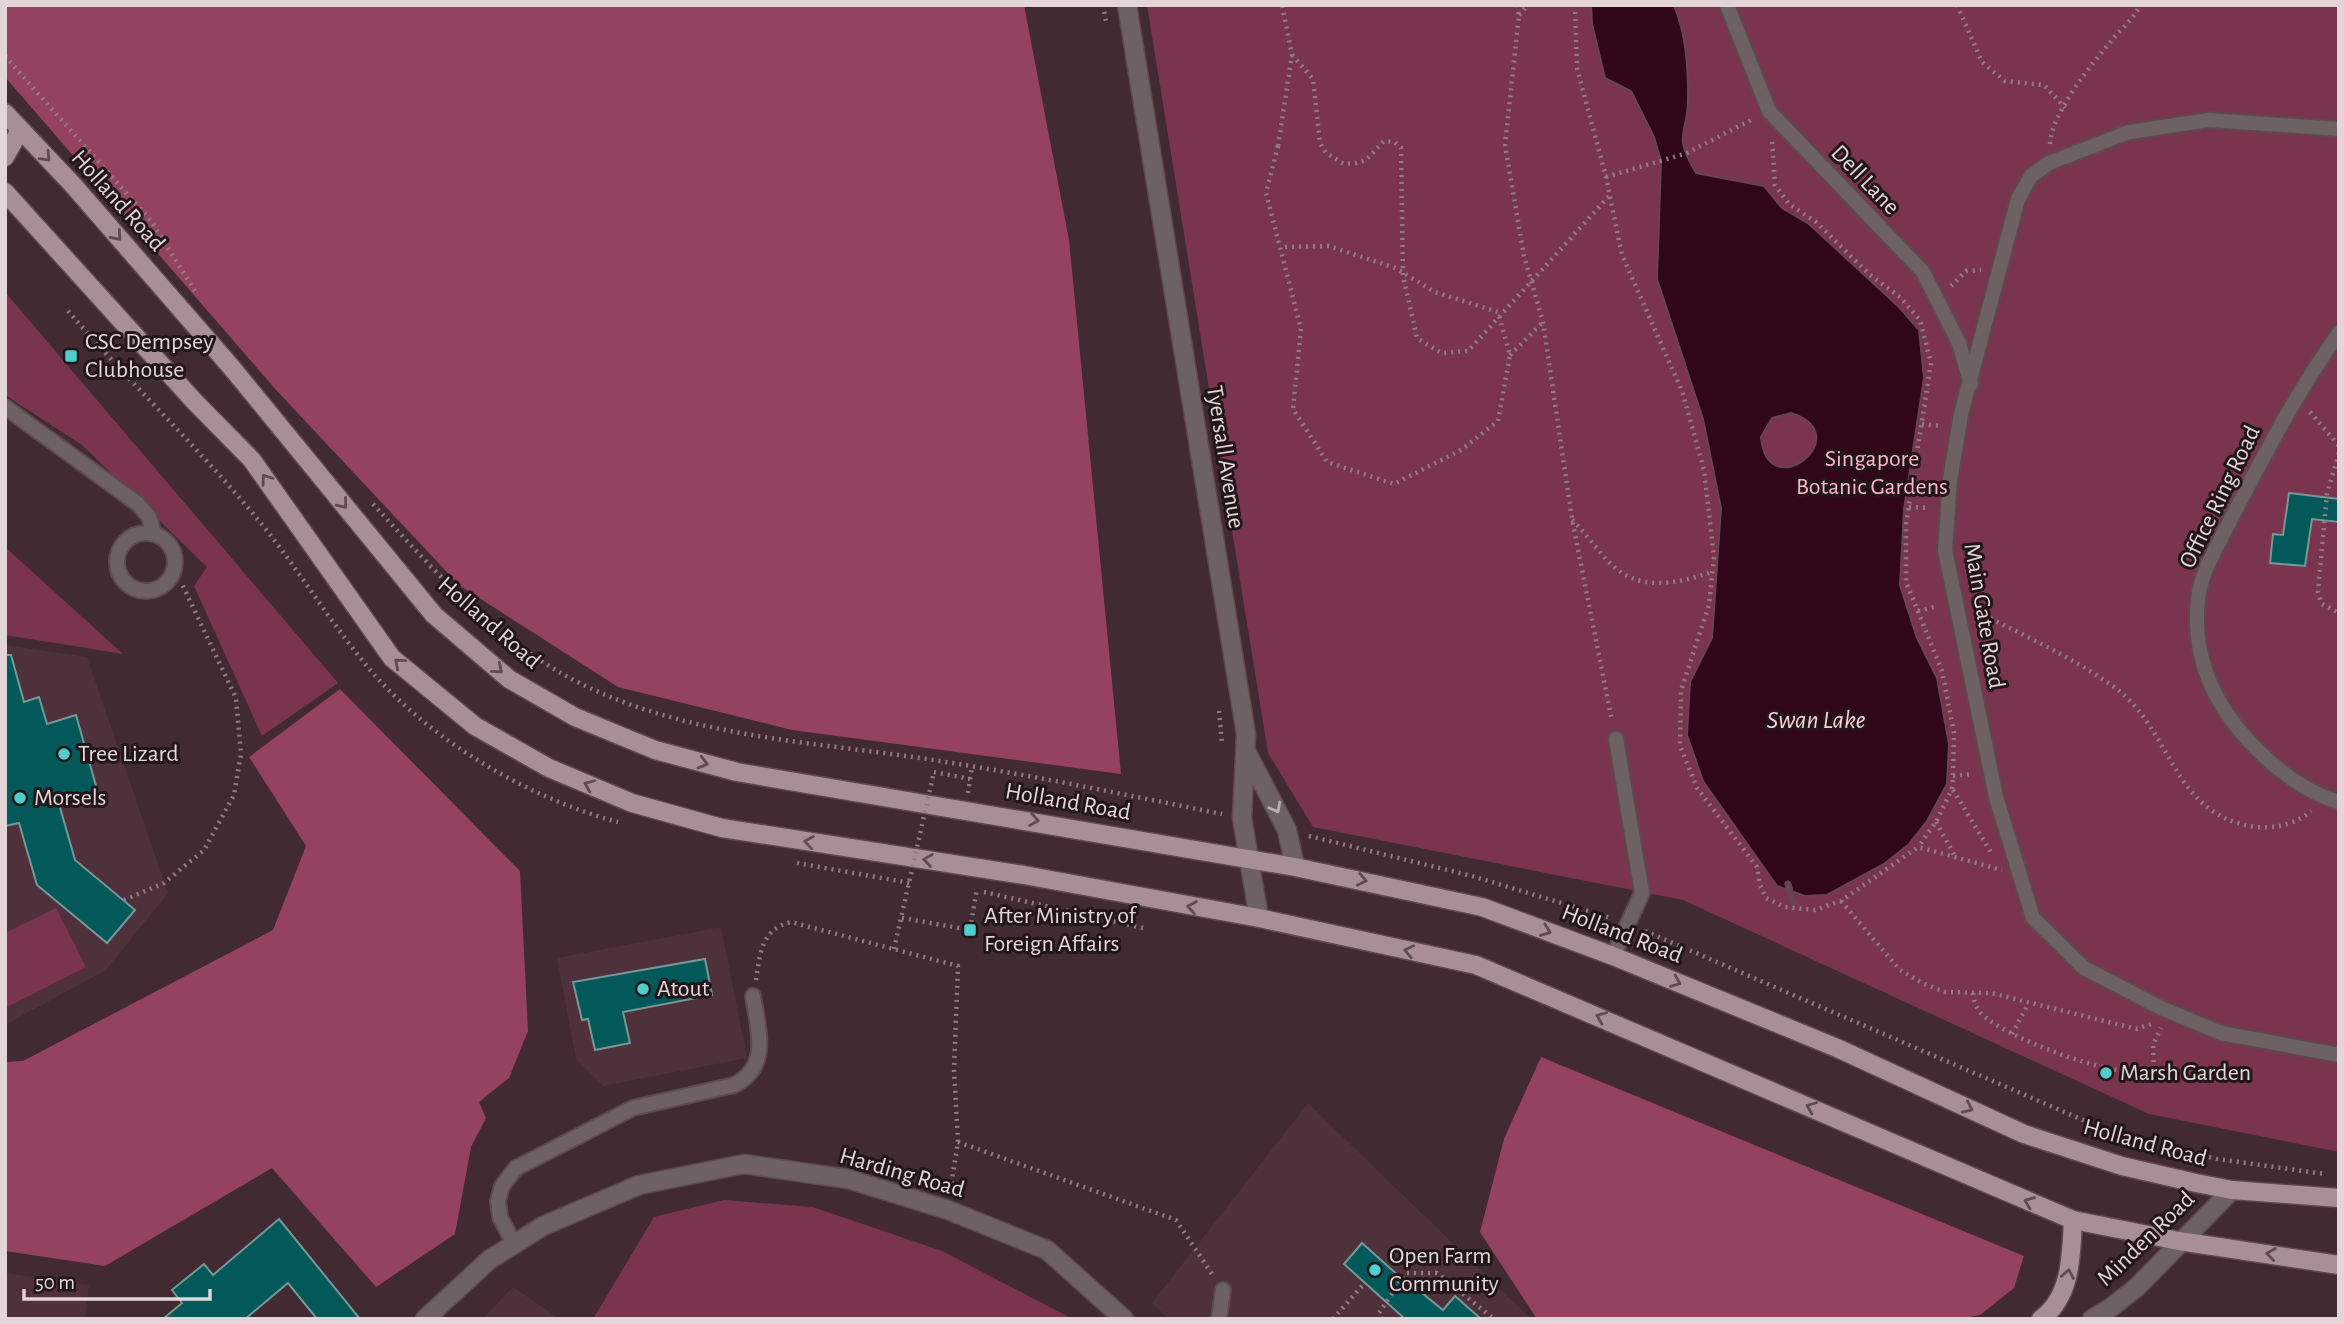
<svg xmlns="http://www.w3.org/2000/svg" width="2344" height="1324" viewBox="0 0 2344 1324" font-family="'Alegreya Sans',sans-serif">
	<style>
		.built { fill: #4f313b }
		.green { fill: #7b344e }
		.forest { fill: #954160 }
		.water { fill: #300618; stroke: #664452; stroke-width: 2; fill-rule: evenodd }
		.lines { fill: none; stroke-linecap: round; stroke-linejoin: round }
		.stream { stroke: #664452; stroke-width: 7 }
		.building { fill: #03595a; stroke: #769796; stroke-width: 2 }
		.lane-casing { stroke: #5e494f; stroke-width: 18 }
		.street-casing { stroke: #5e494f; stroke-width: 21 }
		.primary-casing { stroke: #5e494f; stroke-width: 21 }
		.path { stroke: #907d82; stroke-width: 4.5; stroke-dasharray: 2 5; stroke-linecap: butt }
		.lane { stroke: #6d6164; stroke-width: 14 }
		.street { stroke: #6d6164; stroke-width: 18 }
		.primary { stroke: #a88f96; stroke-width: 18 }
		.path-bridge { stroke: #907d82; stroke-width: 4.5; stroke-dasharray: 2 5; stroke-linecap: butt }
		.oneway { stroke: #5e4c51 }
		.oneway2 { stroke: #baacb0 }
		.poi-dot { fill: #52cdcd; stroke: #211619; stroke-width: 2.5 }
		.labels { text-anchor: middle; dominant-baseline: central; stroke-width: 6; stroke-linejoin: round; paint-order: stroke }
		.street-label { font-size: 24px; fill: #e4d5d9; stroke: #211619 }
		.poi-label { font-size: 24px; fill: #e4d5d9; stroke: #211619; text-anchor: start }
		.park-label { font-size: 24px; fill: #feb5cc; stroke: #211619 }
		.water-label { font-size: 26px; font-style: italic; fill: #fccbd9; stroke: #211619 }
	</style>
	<rect width="100%" height="100%" fill="#412a31"/>
	<g class="built">
		<path d="M5,645L87,657L168,893L106,970L5,1025Z"/>
		<path d="M721,927L747,1058L603,1086L576,1059L557,958Z"/>
		<path d="M1308,1103L1531,1319H1169L1152,1303Z"/>
		<path d="M5,1273L89,1285L85,1319H5Z"/>
		<path d="M513,1287L560,1319H482Z"/>
	</g>
	<g class="green">
		<path d="M1147,5H2339V1152L2149,1114L1683,900L1313,827L1268,753Z"/>
		<path d="M5,292L338,683L262,736L194,586L207,567L82,445L5,395Z"/>
		<path d="M5,547L123,654L5,635Z"/>
		<path d="M56,908L86,967L5,1008V933Z"/>
		<path d="M724,1200L813,1207L942,1251L1073,1319H593L654,1217Z"/>
	</g>
	<g class="forest">
		<path d="M5,5H1024L1069,240L1121,774L792,730L618,687L459,585L277,391L5,77Z"/>
		<path d="M340,689L520,871L528,1031L509,1078L479,1102L486,1118L471,1147L455,1234L376,1287L272,1168L105,1266L5,1251V1062L23,1061L273,930L306,846L249,757Z"/>
		<path d="M1541,1057L2024,1256L2014,1288L1980,1315L1959,1319H1537L1480,1232L1504,1139Z"/>
	</g>
	<path class="water" d="M1591,5H1674C1686,35 1688,64 1688,96C1689,136 1671,131 1696,173L1764,186L1782,208L1809,224L1899,307L1919,330L1924,378L1904,509L1900,585L1917,638L1937,678L1949,744L1947,784L1927,821L1908,845L1884,864L1827,895L1805,896L1777,886L1703,781L1687,735L1690,682L1712,638L1721,508L1703,419L1657,279L1661,161L1654,137L1631,91L1605,78L1592,24ZM1791,413C1860,435 1767,508 1761,437L1772,418Z"/>
	<g class="lines">
		<path class="stream" d="M1788,884L1793,903"/>
	</g>
	<g class="building">
		<path d="M2289,493L2339,499V522L2312,519L2305,566L2270,563L2273,534L2283,535Z"/>
		<path d="M5,655H11L24,702L39,697L47,724L76,715L98,793L59,804L75,860L135,910L107,943L37,885L19,823L5,826Z"/>
		<path d="M705,959L712,995L623,1012L630,1043L595,1050L588,1019L582,1020L573,982Z"/>
		<path d="M279,1219L360,1319H317L288,1283L245,1319H163L182,1303L172,1290L204,1264L213,1275Z"/>
		<path d="M1362,1243L1410,1286L1411,1284L1443,1310L1455,1296L1481,1319H1405L1344,1264Z"/>
	</g>
	<g class="lines">
		<defs>
			<g id="lane">
				<path d="M1727,5L1769,111L1923,272L1959,343L1971,384"/>
				<path d="M2339,129L2209,120L2129,132L2049,163L2031,176L2018,199L1961,414L1950,480L1945,550L1996,797L2033,918L2084,968L2161,1008L2221,1033L2339,1055"/>
				<path d="M2339,333C2297,391 2265,454 2232,517C2220,542 2200,572 2198,600C2192,654 2212,701 2248,740C2272,766 2304,792 2339,802"/>
				<path d="M5,407L138,504L149,517L154,534"/>
				<circle cx="146" cy="562" r="29"/>
				<path d="M1613,956L1642,893L1616,739"/>
				<path d="M514,1244L500,1217L498,1201L502,1186L516,1168L633,1108L734,1085C771,1067 758,1029 753,996"/>
				<path d="M1219,1319L1223,1290"/>
			</g>
			<g id="street">
				<path d="M1127,5L1246,734L1242,818L1259,918"/>
				<path d="M1247,753L1287,830L1295,867"/>
				<path d="M425,1319L489,1260L543,1226L639,1185L744,1164L848,1179L948,1210L1047,1250L1124,1319"/>
				<path d="M2092,1319L2109,1309L2136,1288L2232,1190"/>
			</g>
			<g id="primary">
				<path d="M5,113L73,185L232,368L434,615L509,679L575,717L655,750L737,772L1295,867L1482,907L1613,956L1837,1048L2024,1134L2122,1166L2196,1183L2232,1190L2339,1198"/>
				<path d="M5,157L20,130"/>
				<path d="M5,192L194,401L252,460L392,658L475,726L549,768L632,803L722,828L1024,875L1259,918L1476,965L2073,1220L2179,1241L2339,1265"/>
				<path d="M2041,1319C2072,1296 2071,1255 2073,1220"/>
			</g>
		</defs>
		<use href="#lane" class="lane-casing"/>
		<use href="#street" class="street-casing"/>
		<use href="#primary" class="primary-casing"/>
		<g class="path">
			<path d="M1103,5L1106,22"/>
			<path d="M1517,5L1519,15L1505,145L1524,256L1543,322L1572,519L1612,721"/>
			<path d="M1575,5L1577,68L1606,177L1622,255L1682,391L1704,470L1714,557L1709,605L1681,690L1680,746L1697,788L1757,867L1760,885L1766,898L1785,907L1815,910L1841,901L1918,847L2002,870"/>
			<path d="M1957,5L1982,62L2005,81L2044,85L2065,108"/>
			<path d="M1519,15L1528,5"/>
			<path d="M1292,55L1313,79L1320,143L1326,153L1344,164L1356,163L1366,160L1384,141L1394,142L1401,148L1403,276L1417,338L1441,353L1468,351L1610,195"/>
			<path d="M5,56L151,221L195,291"/>
			<path d="M1772,142L1775,185L1789,204L1816,222L1870,275L1900,297L1920,320L1931,363L1906,524V582L1942,671L1954,733L1953,776L1952,789L1936,822L1918,847"/>
			<path d="M2050,144C2052,112 2091,65 2112,40C2122,28 2133,20 2140,5"/>
			<path d="M1278,146L1292,55L1282,5"/>
			<path d="M1606,177L1687,153L1755,118"/>
			<path d="M1951,286L1966,271L1981,270"/>
			<path d="M68,311C128,381 195,444 254,515C293,561 324,613 362,660C421,735 526,798 618,822"/>
			<path d="M1510,355L1543,322"/>
			<path d="M2310,412L2339,446"/>
			<path d="M1922,424L1942,426"/>
			<path d="M2339,453L2327,493L2318,592L2322,604L2339,613"/>
			<path d="M373,504C438,575 501,647 590,688C693,736 810,742 920,758C1021,773 1122,794 1222,814"/>
			<path d="M1909,507L1929,508"/>
			<path d="M1572,520C1587,534 1598,552 1613,566C1641,592 1680,583 1712,572"/>
			<path d="M1918,611L1938,606"/>
			<path d="M1978,612C2023,635 2072,657 2114,687C2173,729 2171,816 2256,827C2275,829 2296,824 2311,811"/>
			<path d="M1219,711L1222,744"/>
			<path d="M934,772L970,779"/>
			<path d="M1953,776L1973,774"/>
			<path d="M1953,790L1992,854"/>
			<path d="M968,793L972,766"/>
			<path d="M1936,822L1956,858"/>
			<path d="M1309,836L1472,876L1611,918"/>
			<path d="M797,863L910,883"/>
			<path d="M984,892L1143,928"/>
			<path d="M124,900L164,883L204,850L234,795L241,754L236,698L182,584"/>
			<path d="M1841,901L1900,970L1922,983L1945,992L1991,993L2137,1029L2151,1024"/>
			<path d="M902,918L970,930L977,888"/>
			<path d="M1645,931L2120,1136L2217,1159L2325,1174"/>
			<path d="M756,980C760,954 761,929 791,922L958,966L954,1069L958,1142L950,1192"/>
			<path d="M1973,993C1974,1002 1977,1011 1985,1017C2014,1041 2118,1080 2154,1071L2153,1045L2161,1028"/>
			<path d="M2012,1034L2028,1004"/>
			<path d="M958,1142L1176,1220L1214,1277"/>
			<path d="M1333,1319L1362,1286"/>
			<path d="M1382,1319L1379,1313L1406,1273H1437L1494,1319"/>
		</g>
		<use href="#lane" class="lane"/>
		<use href="#street" class="street"/>
		<use href="#primary" class="primary"/>
		<g class="path-bridge">
			<path d="M1278,146L1266,193L1301,329L1293,409L1327,462L1394,484L1461,450L1498,421L1510,355L1498,312L1435,292L1395,268L1329,246L1280,247"/>
			<path d="M894,949L934,772"/>
		</g>
	</g>
	<defs><path id="oneway-chevron" d="M-2-3.5L2.5 0L-2 3.5" fill="none" stroke-width="1.6" stroke-linecap="round" stroke-linejoin="round" transform="scale(1.75)"/></defs>
	<g class="oneway">
		<use href="#oneway-chevron" transform="translate(46 157) rotate(46)"/>
		<use href="#oneway-chevron" transform="translate(117 236) rotate(49)"/>
		<use href="#oneway-chevron" transform="translate(266 479) rotate(-125)"/>
		<use href="#oneway-chevron" transform="translate(343 504) rotate(51)"/>
		<use href="#oneway-chevron" transform="translate(399 663) rotate(-139)"/>
		<use href="#oneway-chevron" transform="translate(498 669) rotate(40)"/>
		<use href="#oneway-chevron" transform="translate(703 763) rotate(15)"/>
		<use href="#oneway-chevron" transform="translate(589 785) rotate(-157)"/>
		<use href="#oneway-chevron" transform="translate(1034 820) rotate(10)"/>
		<use href="#oneway-chevron" transform="translate(809 842) rotate(-171)"/>
		<use href="#oneway-chevron" transform="translate(928 860) rotate(-172)"/>
		<use href="#oneway-chevron" transform="translate(1362 880) rotate(11)"/>
		<use href="#oneway-chevron" transform="translate(1192 907) rotate(-170)"/>
		<use href="#oneway-chevron" transform="translate(1546 931) rotate(21)"/>
		<use href="#oneway-chevron" transform="translate(1409 951) rotate(-168)"/>
		<use href="#oneway-chevron" transform="translate(1676 982) rotate(22)"/>
		<use href="#oneway-chevron" transform="translate(1601 1017) rotate(-157)"/>
		<use href="#oneway-chevron" transform="translate(1811 1107) rotate(-157)"/>
		<use href="#oneway-chevron" transform="translate(1968 1108) rotate(25)"/>
		<use href="#oneway-chevron" transform="translate(2029 1202) rotate(-158)"/>
		<use href="#oneway-chevron" transform="translate(2271 1254) rotate(-172)"/>
		<use href="#oneway-chevron" transform="translate(2068 1274) rotate(-80)"/>
	</g>
	<use class="oneway2" href="#oneway-chevron" transform="translate(1276 808) rotate(62)"/>
	<g class="poi-dot">
		<rect x="64" y="349" width="14" height="14" rx="3.5"/>
		<circle cx="64" cy="754" r="7"/>
		<circle cx="20" cy="798" r="7"/>
		<rect x="963" y="923" width="14" height="14" rx="3.5"/>
		<circle cx="643" cy="989" r="7"/>
		<circle cx="2106" cy="1073" r="7"/>
		<circle cx="1375" cy="1270" r="7"/>
	</g>
	<g class="labels">
		<g class="street-label">
			<text transform="translate(1865 180) rotate(46)">Dell Lane</text>
			<text transform="translate(118 201) rotate(48)">Holland Road</text>
			<text transform="translate(1225 457) rotate(81)">Tyersall Avenue</text>
			<text transform="translate(2220 497) rotate(-64)">Office Ring Road</text>
			<text transform="translate(1984 616) rotate(80)">Main Gate Road</text>
			<text transform="translate(489 623) rotate(41)">Holland Road</text>
			<text transform="translate(1068 802) rotate(10)">Holland Road</text>
			<text transform="translate(1622 934) rotate(21)">Holland Road</text>
			<text transform="translate(2145 1143) rotate(15)">Holland Road</text>
			<text transform="translate(902 1173) rotate(16)">Harding Road</text>
			<text transform="translate(2146 1239) rotate(-44)">Minden Road</text>
		</g>
		<g class="poi-label">
			<text x="85" y="342">CSC Dempsey<tspan x="85" dy="28">Clubhouse</tspan></text>
			<text x="78" y="754">Tree Lizard</text>
			<text x="34" y="798">Morsels</text>
			<text x="984" y="916">After Ministry of<tspan x="984" dy="28">Foreign Affairs</tspan></text>
			<text x="657" y="989">Atout</text>
			<text x="2120" y="1073">Marsh Garden</text>
			<text x="1389" y="1256">Open Farm<tspan x="1389" dy="28">Community</tspan></text>
		</g>
		<g class="park-label">
			<text x="1872" y="459">Singapore<tspan x="1872" dy="28">Botanic Gardens</tspan></text>
		</g>
		<g class="water-label">
			<text x="1816" y="720">Swan Lake</text>
		</g>
	</g>
	<rect width="2344" height="1324" fill="none" stroke="#e4d5d9" stroke-width="14"/>
	<path d="M24 1289v10h186v-10" fill="none" stroke="#e4d5d9" stroke-width="3.5"/>
	<text x="35" y="1289" font-size="21" fill="#e4d5d9" stroke="#211619" stroke-width="5" paint-order="stroke">50 m</text>
</svg>
